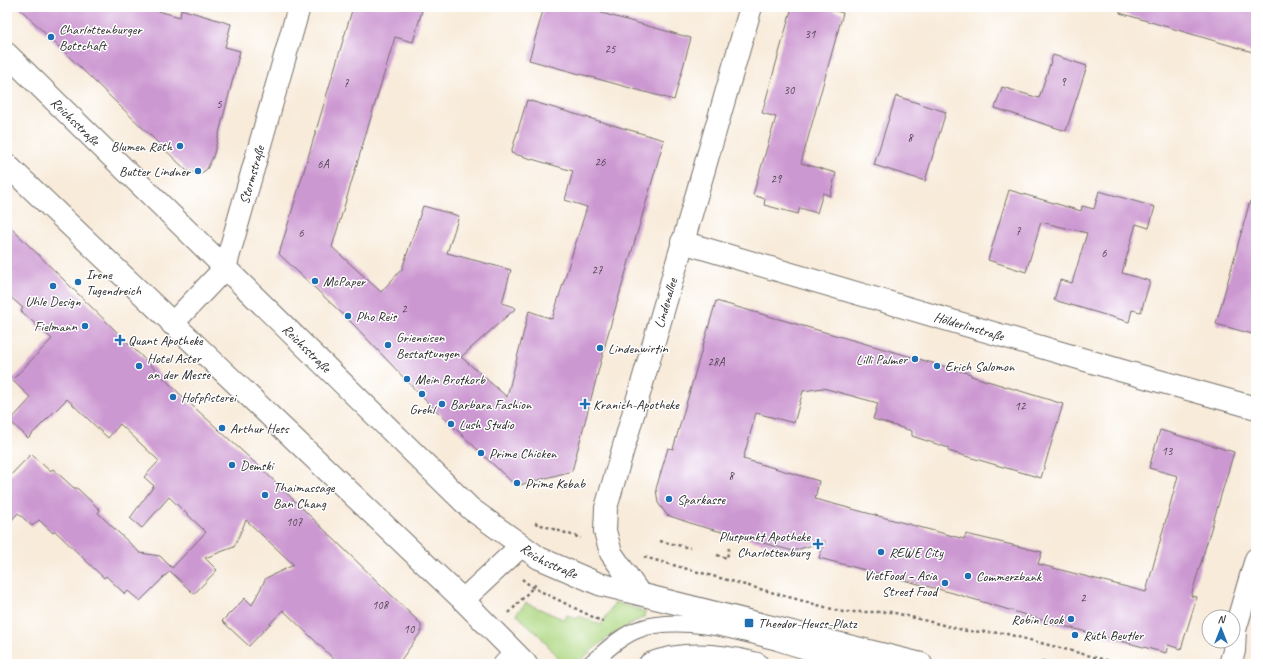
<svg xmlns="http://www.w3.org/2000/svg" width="1263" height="671" viewBox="0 0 1263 671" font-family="Caveat,sans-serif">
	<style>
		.green { fill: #afd883; stroke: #6d8257 }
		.building { fill: #cc98d1 }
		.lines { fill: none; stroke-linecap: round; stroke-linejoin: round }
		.service-casing { stroke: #736e68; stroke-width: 18 }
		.minor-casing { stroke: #736e68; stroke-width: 24 }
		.secondary-casing { stroke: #736e68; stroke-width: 24 }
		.primary-casing { stroke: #736e68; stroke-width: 24 }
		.path { stroke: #736e68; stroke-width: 2.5; stroke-dasharray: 3 3; stroke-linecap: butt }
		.service { stroke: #fff; stroke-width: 16 }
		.minor { stroke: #fff; stroke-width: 22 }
		.secondary { stroke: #fff; stroke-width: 22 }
		.primary { stroke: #fff; stroke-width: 22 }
		.poi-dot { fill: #1f6fb2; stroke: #fff; stroke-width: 1.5 }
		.labels { text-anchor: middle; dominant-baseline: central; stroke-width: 3; stroke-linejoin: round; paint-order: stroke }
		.number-label { font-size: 12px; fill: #534654 }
		.poi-label { font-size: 14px; fill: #2b2b2b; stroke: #fff; text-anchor: start }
		.street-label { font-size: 14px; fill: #2b2b2b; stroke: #fff }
	</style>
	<rect width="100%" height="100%" fill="#fff"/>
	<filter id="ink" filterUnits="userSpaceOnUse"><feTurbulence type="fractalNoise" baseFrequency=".025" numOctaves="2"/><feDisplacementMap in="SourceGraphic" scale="8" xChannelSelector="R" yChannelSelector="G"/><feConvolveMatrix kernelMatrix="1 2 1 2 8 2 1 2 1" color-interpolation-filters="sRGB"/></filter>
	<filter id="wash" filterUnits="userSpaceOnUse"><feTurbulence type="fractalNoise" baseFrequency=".012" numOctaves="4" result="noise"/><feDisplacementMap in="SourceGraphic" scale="16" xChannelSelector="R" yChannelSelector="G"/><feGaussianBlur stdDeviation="0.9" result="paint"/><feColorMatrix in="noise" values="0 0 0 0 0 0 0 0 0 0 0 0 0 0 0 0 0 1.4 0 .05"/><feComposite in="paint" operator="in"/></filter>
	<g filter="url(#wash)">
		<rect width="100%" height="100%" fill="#f8ebda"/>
		<path class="green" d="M615,602L643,611L645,612L644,617C620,629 596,644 577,664H563L541,637L516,614L526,603L565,620L567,615L577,619L579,616L601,625Z"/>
		<g id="blocks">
			<g class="building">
				<path d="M18,7H143L180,17L181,9L231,24L225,47L240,51L213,157L207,169L200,174L187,171Z"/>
				<path d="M353,7H423L413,42L395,37L332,247L381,292L402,269L423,206L459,216L447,253L511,270L502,303L516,308L461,357L507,397L529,311L552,319L587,207L565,200L573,171L511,153L527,100L664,140L608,334L572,471L516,486L422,397L354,325L279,254Z"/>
				<path d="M544,7H580L691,38L674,100L529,60Z"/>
				<path d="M792,7H821L843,13L801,163L836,173L830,196L823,193L817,213L800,208L798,214L764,205L765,199L753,195L776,117L762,113Z"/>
				<path d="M1120,7H1256V53L1120,13Z"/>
				<path d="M1053,55L1087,66L1066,131L995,108L1002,87L1039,98Z"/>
				<path d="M896,96L946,112L925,181L874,165Z"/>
				<path d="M1009,190L1081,211L1082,206L1094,209L1099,191L1155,207L1149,228L1136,224L1122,273L1150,281L1141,312L1132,310L1129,322L1054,300L1060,280L1072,283L1087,233L1041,222L1026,272L988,260Z"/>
				<path d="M1250,201L1256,202V335L1216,324Z"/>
				<path d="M7,224L184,398L264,471L421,624V632L398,664H339L283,610L249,646L222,621L245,598L252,605L266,578L294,565L246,520L234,547L205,558L217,570L194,594L170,571L140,601L128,591L125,594L106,576L104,578L55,531L53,533L39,520L32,526L18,513L7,525V479L31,454L50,471L53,469L74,488H77L100,510L98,513L140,553L160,556L172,568L206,532L169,497L142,528L130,518L154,486L144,477L159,461L120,424L108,438L67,399L28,438L10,421L31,398L12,380L52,339L21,311L23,308L7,294Z"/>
				<path d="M716,301L971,374V376L1063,404L1041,478L948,451L949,448L912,436V431L873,419L878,403L823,388L803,391L794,423L756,413L743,459L819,481L815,499L964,539L966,534L1042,552L1038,564L1146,592L1178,476L1149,468L1160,430L1234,452L1191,596L1197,597L1181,649L1168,645L1166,653L1049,622L953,593L819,558L825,541L793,551L696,525L667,515L658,503L656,489L668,448L673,449Z"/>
			</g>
		</g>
	</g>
	<g filter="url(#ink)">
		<use href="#blocks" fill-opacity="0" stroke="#736e68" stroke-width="1"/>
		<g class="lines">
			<defs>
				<g id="service">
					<path d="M501,664L513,651"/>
					<path d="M590,664C605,652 619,637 637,630C677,614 737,631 777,642C790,646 805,652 818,653C829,654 841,652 852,652"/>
				</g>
				<g id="minor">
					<path id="s1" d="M682,242L1123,371L1256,408"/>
					<path id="s2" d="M172,324L225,268L299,7"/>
					<path id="s3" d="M639,593L611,553L605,531L606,508L751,7"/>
					<path d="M1230,664L1234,651L1235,630L1256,559"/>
				</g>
				<g id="secondary">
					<path id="s4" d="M7,54L471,509L539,558L599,584L921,664"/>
					<path d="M7,165L463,600L526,664"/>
					<path d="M463,600L521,546"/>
				</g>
				<path id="primary" d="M650,664C683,651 723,655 757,664"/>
			</defs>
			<use href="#service" class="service-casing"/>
			<use href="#minor" class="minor-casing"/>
			<use href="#secondary" class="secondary-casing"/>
			<use href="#primary" class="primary-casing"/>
			<g class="path">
				<path d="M535,523L581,538"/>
				<path d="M660,541L690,548"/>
				<path d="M717,555L727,558L729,548"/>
				<path d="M644,557L843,612H891L967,631L1003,633L1121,664"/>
				<path d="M522,579L532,587L603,622"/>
				<path d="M509,613L537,583"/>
				<path d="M1042,661L1053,664"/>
			</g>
			<use href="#service" class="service"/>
			<use href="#minor" class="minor"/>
			<use href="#secondary" class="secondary"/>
			<use href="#primary" class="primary"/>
		</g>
	</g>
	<g class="poi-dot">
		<circle cx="51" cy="37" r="4"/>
		<circle cx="180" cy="146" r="4"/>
		<circle cx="198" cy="171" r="4"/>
		<circle cx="315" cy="281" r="4"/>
		<circle cx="78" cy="282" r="4"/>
		<circle cx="53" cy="286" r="4"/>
		<circle cx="348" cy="316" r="4"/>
		<circle cx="85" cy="326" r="4"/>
		<path d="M118 334h4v4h4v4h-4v4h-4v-4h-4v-4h4z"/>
		<circle cx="388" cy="345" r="4"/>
		<circle cx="600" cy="348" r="4"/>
		<circle cx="915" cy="359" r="4"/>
		<circle cx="139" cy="366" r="4"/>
		<circle cx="937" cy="366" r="4"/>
		<circle cx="407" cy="379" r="4"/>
		<circle cx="422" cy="394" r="4"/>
		<circle cx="173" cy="397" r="4"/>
		<circle cx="442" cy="404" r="4"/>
		<path d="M583 398h4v4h4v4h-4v4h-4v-4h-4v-4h4z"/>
		<circle cx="451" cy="424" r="4"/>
		<circle cx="222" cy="428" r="4"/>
		<circle cx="481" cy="453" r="4"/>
		<circle cx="232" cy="465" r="4"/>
		<circle cx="517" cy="483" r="4"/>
		<circle cx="265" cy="495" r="4"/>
		<circle cx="669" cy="499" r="4"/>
		<path d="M816 538h4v4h4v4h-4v4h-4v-4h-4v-4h4z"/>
		<circle cx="881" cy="552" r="4"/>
		<circle cx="968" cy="576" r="4"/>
		<circle cx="945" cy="583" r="4"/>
		<circle cx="1071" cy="619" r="4"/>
		<rect x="744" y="618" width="10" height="10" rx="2"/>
		<circle cx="1075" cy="635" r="4"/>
	</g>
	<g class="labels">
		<g class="number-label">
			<text x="810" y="34">31</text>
			<text x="610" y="49">25</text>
			<text x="1063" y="82">9</text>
			<text x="346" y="83">7</text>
			<text x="789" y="90">30</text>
			<text x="219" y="104">5</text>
			<text x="910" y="138">8</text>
			<text x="600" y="162">26</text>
			<text x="323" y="164">6A</text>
			<text x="776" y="179">29</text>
			<text x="1018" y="231">7</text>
			<text x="301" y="233">6</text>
			<text x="1104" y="253">6</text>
			<text x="597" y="270">27</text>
			<text x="404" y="309">2</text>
			<text x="716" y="362">28A</text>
			<text x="1020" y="406">12</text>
			<text x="1167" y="451">13</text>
			<text x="731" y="476">8</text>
			<text x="294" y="522">107</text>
			<text x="1083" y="598">2</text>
			<text x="380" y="605">108</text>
			<text x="409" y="629">10</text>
		</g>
		<g class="poi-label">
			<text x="59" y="29">Charlottenburger<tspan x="59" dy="16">Botschaft</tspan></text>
			<text x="172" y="146" text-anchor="end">Blumen Röth</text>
			<text x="190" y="171" text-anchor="end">Butter Lindner</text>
			<text x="86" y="274">Irene<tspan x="86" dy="16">Tugendreich</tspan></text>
			<text x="323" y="281">McPaper</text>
			<text x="53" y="301" text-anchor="middle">Uhle Design</text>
			<text x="356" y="316">Pho Reis</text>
			<text x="77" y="326" text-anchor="end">Fielmann</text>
			<text x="396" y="337">Grieneisen<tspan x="396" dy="16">Bestattungen</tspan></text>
			<text x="128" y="340">Quant Apotheke</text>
			<text x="608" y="348">Lindenwirtin</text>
			<text x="147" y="358">Hotel Aster<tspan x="147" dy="16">an der Messe</tspan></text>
			<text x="907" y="359" text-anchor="end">Lilli Palmer</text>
			<text x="945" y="366">Erich Salomon</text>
			<text x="415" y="379">Mein Brotkorb</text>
			<text x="181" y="397">Hofpfisterei</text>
			<text x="450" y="404">Barbara Fashion</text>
			<text x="593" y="404">Kranich-Apotheke</text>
			<text x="422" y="409" text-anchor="middle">Grehl</text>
			<text x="459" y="424">Lush Studio</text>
			<text x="230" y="428">Arthur Hess</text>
			<text x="489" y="453">Prime Chicken</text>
			<text x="240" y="465">Demski</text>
			<text x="525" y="483">Prime Kebab</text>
			<text x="273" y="487">Thaimassage<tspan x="273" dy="16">Ban Chang</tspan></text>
			<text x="677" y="499">Sparkasse</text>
			<text x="810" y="536" text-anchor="end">Pluspunkt Apotheke<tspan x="810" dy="16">Charlottenburg</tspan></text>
			<text x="889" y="552">REWE City</text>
			<text x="937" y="575" text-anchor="end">VietFood – Asia<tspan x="937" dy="16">Street Food</tspan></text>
			<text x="976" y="576">Commerzbank</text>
			<text x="1063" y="619" text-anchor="end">Robin Look</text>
			<text x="758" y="623">Theodor-Heuss-Platz</text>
			<text x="1083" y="635">Ruth Beutler</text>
		</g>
		<g class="street-label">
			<text stroke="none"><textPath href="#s4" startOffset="96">Reichsstraße</textPath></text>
			<text stroke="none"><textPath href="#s2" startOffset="174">Stormstraße</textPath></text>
			<text stroke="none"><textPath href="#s3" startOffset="308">Lindenallee</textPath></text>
			<text stroke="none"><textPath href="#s1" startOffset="299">Hölderlinstraße</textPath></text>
			<text stroke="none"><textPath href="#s4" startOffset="420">Reichsstraße</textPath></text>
			<text stroke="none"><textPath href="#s4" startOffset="744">Reichsstraße</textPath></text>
		</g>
	</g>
	<rect width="1263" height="671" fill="none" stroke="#fff" stroke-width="24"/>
	<g transform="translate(1221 629)"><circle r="19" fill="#ffffff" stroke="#aaaaaa"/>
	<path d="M0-3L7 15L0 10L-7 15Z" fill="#1f6fb2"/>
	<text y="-6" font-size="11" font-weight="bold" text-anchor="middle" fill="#2b2b2b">N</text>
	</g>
</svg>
